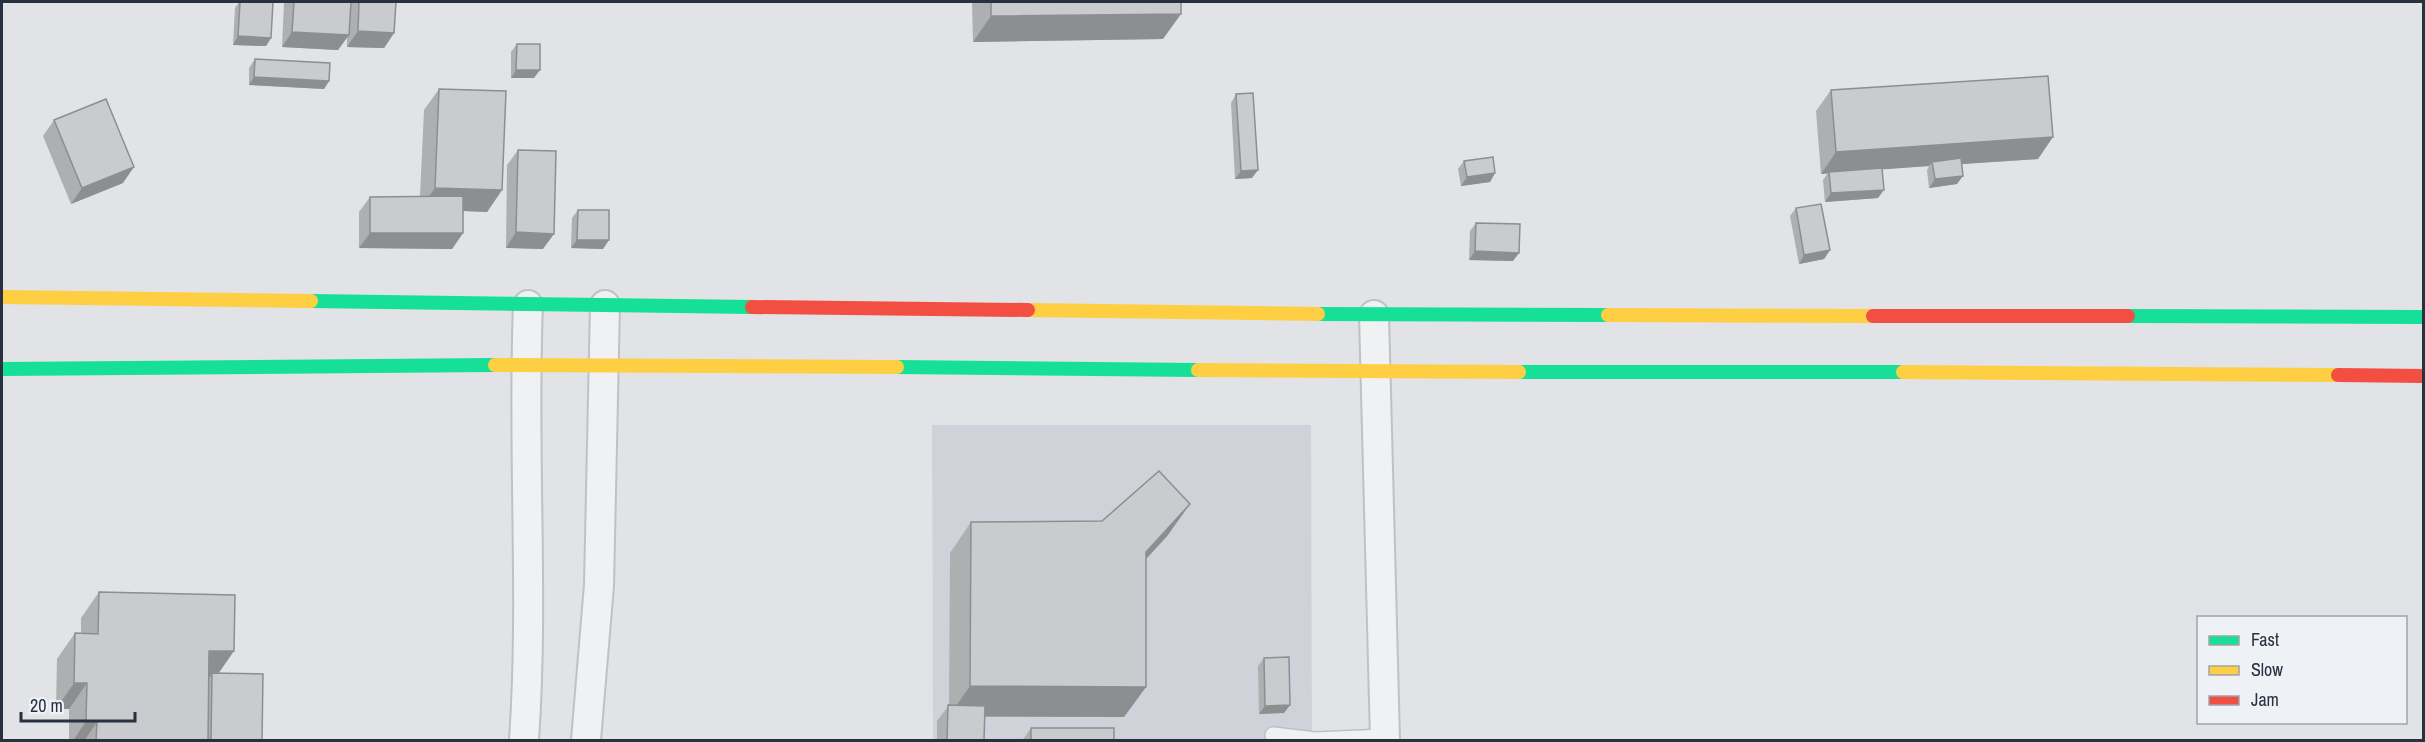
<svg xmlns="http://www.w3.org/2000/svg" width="2425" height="742" viewBox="0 0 2425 742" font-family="'Archivo Narrow',sans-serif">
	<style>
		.built { fill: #cfd3d9 }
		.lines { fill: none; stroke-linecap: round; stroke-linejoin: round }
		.lane-casing { stroke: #bfc1c4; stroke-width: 18 }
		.street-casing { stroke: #bfc1c4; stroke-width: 32 }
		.lane { stroke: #f0f1f2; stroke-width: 15 }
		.street { stroke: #f0f1f2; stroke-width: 28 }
		.fast { stroke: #16e098; stroke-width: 14 }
		.slow { stroke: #ffcf43; stroke-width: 14 }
		.jam { stroke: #f24e42; stroke-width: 14 }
		.wall { fill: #adafb1 }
		.shaded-wall { fill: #8d8e90 }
		.building { fill: #c9cbce; stroke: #8d8e90; stroke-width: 1.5 }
	</style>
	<rect width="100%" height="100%" fill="#e1e3e6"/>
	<path class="built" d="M932,425H1311L1312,740H933Z"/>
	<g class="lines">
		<defs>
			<path id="lane" d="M1273,735L1315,740L1385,737"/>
			<g id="street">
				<path d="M1374,315L1385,740"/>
				<path d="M524,740C534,596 522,450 528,305"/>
				<path d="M586,740L599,585L605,305"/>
			</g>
		</defs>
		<use href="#lane" class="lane-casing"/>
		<use href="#street" class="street-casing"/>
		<use href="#lane" class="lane"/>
		<use href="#street" class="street"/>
		<g class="fast">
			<path d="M311,301L752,307"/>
			<path d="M1318,314L1608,315"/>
			<path d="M2128,316L2424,317"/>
			<path d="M897,367L1198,370"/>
			<path d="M2,369L495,365"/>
			<path d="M1519,372H1903"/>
		</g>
		<g class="slow">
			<path d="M2,297L311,301"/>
			<path d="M1028,310L1318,314"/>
			<path d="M1608,315L1873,316"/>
			<path d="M495,365L897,367"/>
			<path d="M1198,370L1519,372"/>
			<path d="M1903,372L2338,375"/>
		</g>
		<g class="jam">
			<path d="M752,307L1028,310"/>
			<path d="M1873,316H2128"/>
			<path d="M2338,375L2424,376"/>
		</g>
	</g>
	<g class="wall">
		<path d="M239,2H266L271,38L266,46L233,45L235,8Z"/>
		<path d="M284,2H396L394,33L384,48L347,47V37L338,50L282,47Z"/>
		<path d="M972,2H1181L1163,39L973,42Z"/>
		<path d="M517,44L534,78H511V52Z"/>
		<path d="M255,59L329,81L324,89L249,85V68Z"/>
		<path d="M439,89L502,190L487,212L463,211V233L452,249L359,248V212L370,197L420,196L424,110Z"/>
		<path d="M1831,90L2038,159L1961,164L1957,184L1929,188L1927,170L1929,166L1882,169L1878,198L1825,202L1823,180L1828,173L1821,174L1816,111Z"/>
		<path d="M1236,94L1252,178L1235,179L1231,103Z"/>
		<path d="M54,120L123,183L71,204L43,136Z"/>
		<path d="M518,150L543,249L506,248L507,165Z"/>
		<path d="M1464,161L1495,173L1490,182L1461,186L1458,169Z"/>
		<path d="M1796,208L1830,250L1824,259L1799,264L1790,216Z"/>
		<path d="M578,210L603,249L571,248L572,218Z"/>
		<path d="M1476,223L1513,261L1469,260L1470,231Z"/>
		<path d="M971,522L1168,535L1146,559V687L1124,717H984V741H937V721L949,705L950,553Z"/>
		<path d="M99,592L219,673L262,741H69V709H56L57,659L75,633H81V618Z"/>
		<path d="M1264,658L1290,705L1284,713L1259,714L1258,666Z"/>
		<path d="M1031,728L1114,741H1022Z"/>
	</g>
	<g class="shaded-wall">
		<path d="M1181,14L1163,39L973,42L991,16Z"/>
		<path d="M358,31L394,33L384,48L347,47Z"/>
		<path d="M292,32L349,35L338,50L282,47Z"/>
		<path d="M238,36L271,38L266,46L233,45Z"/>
		<path d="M516,70H540L534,78H511Z"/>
		<path d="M254,77L329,81L324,89L249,85Z"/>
		<path d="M2053,137L2038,159L1933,166L1932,162L1929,166L1821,174L1836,152Z"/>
		<path d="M134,167L123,183L71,204L82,188Z"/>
		<path d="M1258,170L1252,178L1235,179L1241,171Z"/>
		<path d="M1495,173L1490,182L1461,186L1467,177Z"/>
		<path d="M1963,176L1957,184L1929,188L1935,179Z"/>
		<path d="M435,188L502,190L487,212L420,209Z"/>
		<path d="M1884,190L1878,198L1825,202L1831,193Z"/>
		<path d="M516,232L554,234L543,249L506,248Z"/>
		<path d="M370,233H463L452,249L359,248Z"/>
		<path d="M577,240H609L603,249L571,248Z"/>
		<path d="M1830,250L1824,259L1799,264L1804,255Z"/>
		<path d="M1475,251L1519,253L1513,261L1469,260Z"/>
		<path d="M1190,504L1168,535L1125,582L1146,552Z"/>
		<path d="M209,651H234L216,677L212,673L210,677H191Z"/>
		<path d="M74,683H87L69,709H56Z"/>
		<path d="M970,686L1146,687L1124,717L949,716Z"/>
		<path d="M1290,705L1284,713L1259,714L1265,706Z"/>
		<path d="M86,721L97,722L84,741H73Z"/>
	</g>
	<g class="building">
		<path d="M240,2H273L271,38L238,36Z"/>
		<path d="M294,2H351L349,35L292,32Z"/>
		<path d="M359,2H396L394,33L358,31Z"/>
		<path d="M991,2H1181V14L991,16Z"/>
		<path d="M517,44H540V70H516Z"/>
		<path d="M255,59L330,63L329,81L254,77Z"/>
		<path d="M2048,76L2053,137L1836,152L1831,90Z"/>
		<path d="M439,89L506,91L502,190L435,188Z"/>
		<path d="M1253,93L1258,170L1241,171L1236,94Z"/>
		<path d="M106,99L134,167L82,188L54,120Z"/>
		<path d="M518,150L556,151L554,234L516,232Z"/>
		<path d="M1493,157L1495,173L1467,177L1464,161Z"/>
		<path d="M1961,158L1963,176L1935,179L1932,162Z"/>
		<path d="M1882,168L1884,190L1831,193L1829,172Z"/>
		<path d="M463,196V233H370V197Z"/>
		<path d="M1821,204L1830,250L1804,255L1796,208Z"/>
		<path d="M578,210H609V240H577Z"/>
		<path d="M1476,223L1520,224L1519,253L1475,251Z"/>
		<path d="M1159,471L1190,504L1146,552V687L970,686L971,522L1102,521Z"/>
		<path d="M99,592L235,595L234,651H209L208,741H96L97,722L86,721L87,683H74L75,633L98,634Z"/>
		<path d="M1289,657L1290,705L1265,706L1264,658Z"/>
		<path d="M212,673L263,674L262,741H211Z"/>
		<path d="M948,705L985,706L984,741H947Z"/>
		<rect x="1031" y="728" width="83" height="13"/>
	</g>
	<rect width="2425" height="742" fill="none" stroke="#28313f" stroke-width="6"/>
	<rect x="2197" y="616" width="210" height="108" fill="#eef1f6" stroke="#9fa4ad" stroke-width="1.5"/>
	<rect x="2209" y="636" width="30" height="9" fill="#16e098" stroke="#9fa4ad" stroke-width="1.5"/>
	<text x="2251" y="646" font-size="18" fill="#28313f">Fast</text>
	<rect x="2209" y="666" width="30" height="9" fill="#ffcf43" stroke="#9fa4ad" stroke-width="1.5"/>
	<text x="2251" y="676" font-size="18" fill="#28313f">Slow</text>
	<rect x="2209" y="696" width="30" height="9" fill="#f24e42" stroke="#9fa4ad" stroke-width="1.5"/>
	<text x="2251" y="706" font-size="18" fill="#28313f">Jam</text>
	<path d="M21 712v9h114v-9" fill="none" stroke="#28313f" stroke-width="3"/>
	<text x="30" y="712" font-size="18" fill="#28313f" stroke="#eef1f6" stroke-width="4.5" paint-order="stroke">20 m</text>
</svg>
